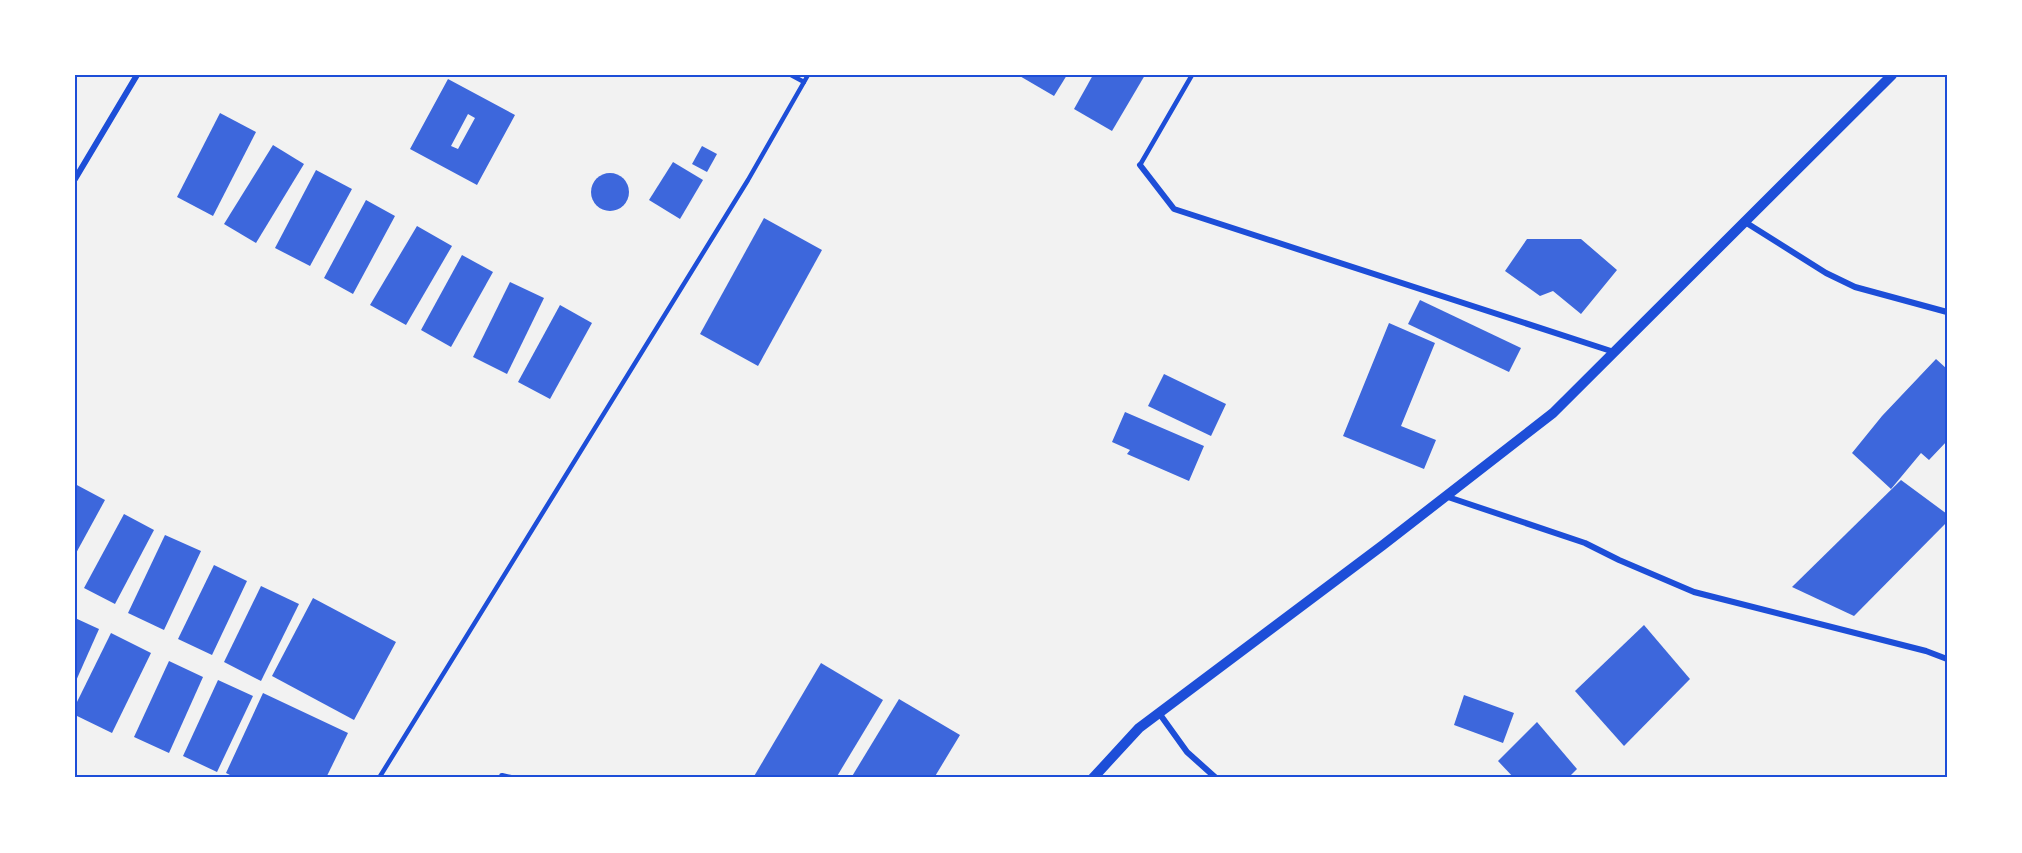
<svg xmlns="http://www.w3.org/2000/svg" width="2022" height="853" viewBox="0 0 2022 853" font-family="'Fira Sans Condensed',sans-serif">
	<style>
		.building { fill: #3d67dc; fill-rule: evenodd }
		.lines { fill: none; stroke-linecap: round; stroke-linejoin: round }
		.service { stroke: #1d4ed8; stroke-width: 4.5 }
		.minor { stroke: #1d4ed8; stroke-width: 6 }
		.tertiary { stroke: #1d4ed8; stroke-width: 10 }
		.neatline { fill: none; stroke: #1d4ed8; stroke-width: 2 }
	</style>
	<rect width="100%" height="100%" fill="#f2f2f2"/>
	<g class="building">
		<path d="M1018,75H1067L1054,96Z"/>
		<path d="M1093,75H1145L1112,131L1074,109Z"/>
		<path d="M448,79L515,115L477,185L410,149ZM468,114L475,118L458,149L451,146Z"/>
		<path d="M220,113L256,132L213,216L177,197Z"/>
		<path d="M273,145L304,164L256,243L224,224Z"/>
		<path d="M702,146L717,154L707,172L692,164Z"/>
		<path d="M673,162L703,180L680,219L649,200Z"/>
		<path d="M316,170L352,189L310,266L275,248Z"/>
		<circle cx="610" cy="192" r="19"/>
		<path d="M366,200L395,216L353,294L324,278Z"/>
		<path d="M764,218L822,250L758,366L700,334Z"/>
		<path d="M417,226L452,246L406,325L370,305Z"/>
		<path d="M1527,239H1581L1617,270L1581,314L1553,291L1540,296L1505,271Z"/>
		<path d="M462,255L493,272L451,347L421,330Z"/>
		<path d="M510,282L544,298L507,374L473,357Z"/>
		<path d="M1420,300L1521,348L1509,372L1408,324Z"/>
		<path d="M560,305L592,323L550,399L518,382Z"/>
		<path d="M1389,323L1435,343L1401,426L1436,440L1424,469L1343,436Z"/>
		<path d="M1936,359L1947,369V441L1929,460L1921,453L1891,489L1852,453L1882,416Z"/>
		<path d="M1164,374L1226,404L1211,436L1148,406Z"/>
		<path d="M1125,412L1204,446L1189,481L1127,454L1130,450L1112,442Z"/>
		<path d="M1901,480L1947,514V522L1854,616L1792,587Z"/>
		<path d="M75,484L105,500L75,555Z"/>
		<path d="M124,514L154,530L115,604L84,588Z"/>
		<path d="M165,535L201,551L164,630L128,613Z"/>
		<path d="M214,565L247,581L212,655L178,639Z"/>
		<path d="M261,586L299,604L261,681L224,662Z"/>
		<path d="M313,598L396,642L354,720L272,676Z"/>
		<path d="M75,618L99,629L75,683Z"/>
		<path d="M1644,625L1690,679L1624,746L1575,691Z"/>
		<path d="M111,633L151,653L112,733L75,715V706Z"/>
		<path d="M169,661L203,677L169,753L134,737Z"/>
		<path d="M821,663L883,700L836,778H753Z"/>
		<path d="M218,680L253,696L217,772L183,756Z"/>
		<path d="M263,693L348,733L326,778H236L226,773Z"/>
		<path d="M1464,695L1514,713L1503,743L1454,725Z"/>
		<path d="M899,699L960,735L934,778H851Z"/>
		<path d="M1537,722L1577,769L1568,778H1514L1498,761Z"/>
	</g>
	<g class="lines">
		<g class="service">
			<path d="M791,75L804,82"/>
			<path d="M1140,165L1192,75"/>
			<path d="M379,778L748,180L808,75"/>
		</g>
		<g class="minor">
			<path d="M1140,165L1174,209L1614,352"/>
			<path d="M75,179L137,75"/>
			<path d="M1745,222L1826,273L1855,287L1947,312"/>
			<path d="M1445,496L1585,543L1619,560L1694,592L1926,651L1947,659"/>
			<path d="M1159,713L1187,752L1216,778"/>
			<path d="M502,776L511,778"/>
		</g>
		<path class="tertiary" d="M1093,778L1139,728L1383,545L1553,413L1892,75"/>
	</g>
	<rect width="2022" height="853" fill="none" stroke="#ffffff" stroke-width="153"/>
	<rect x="76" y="76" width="1870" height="700" class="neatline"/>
</svg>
